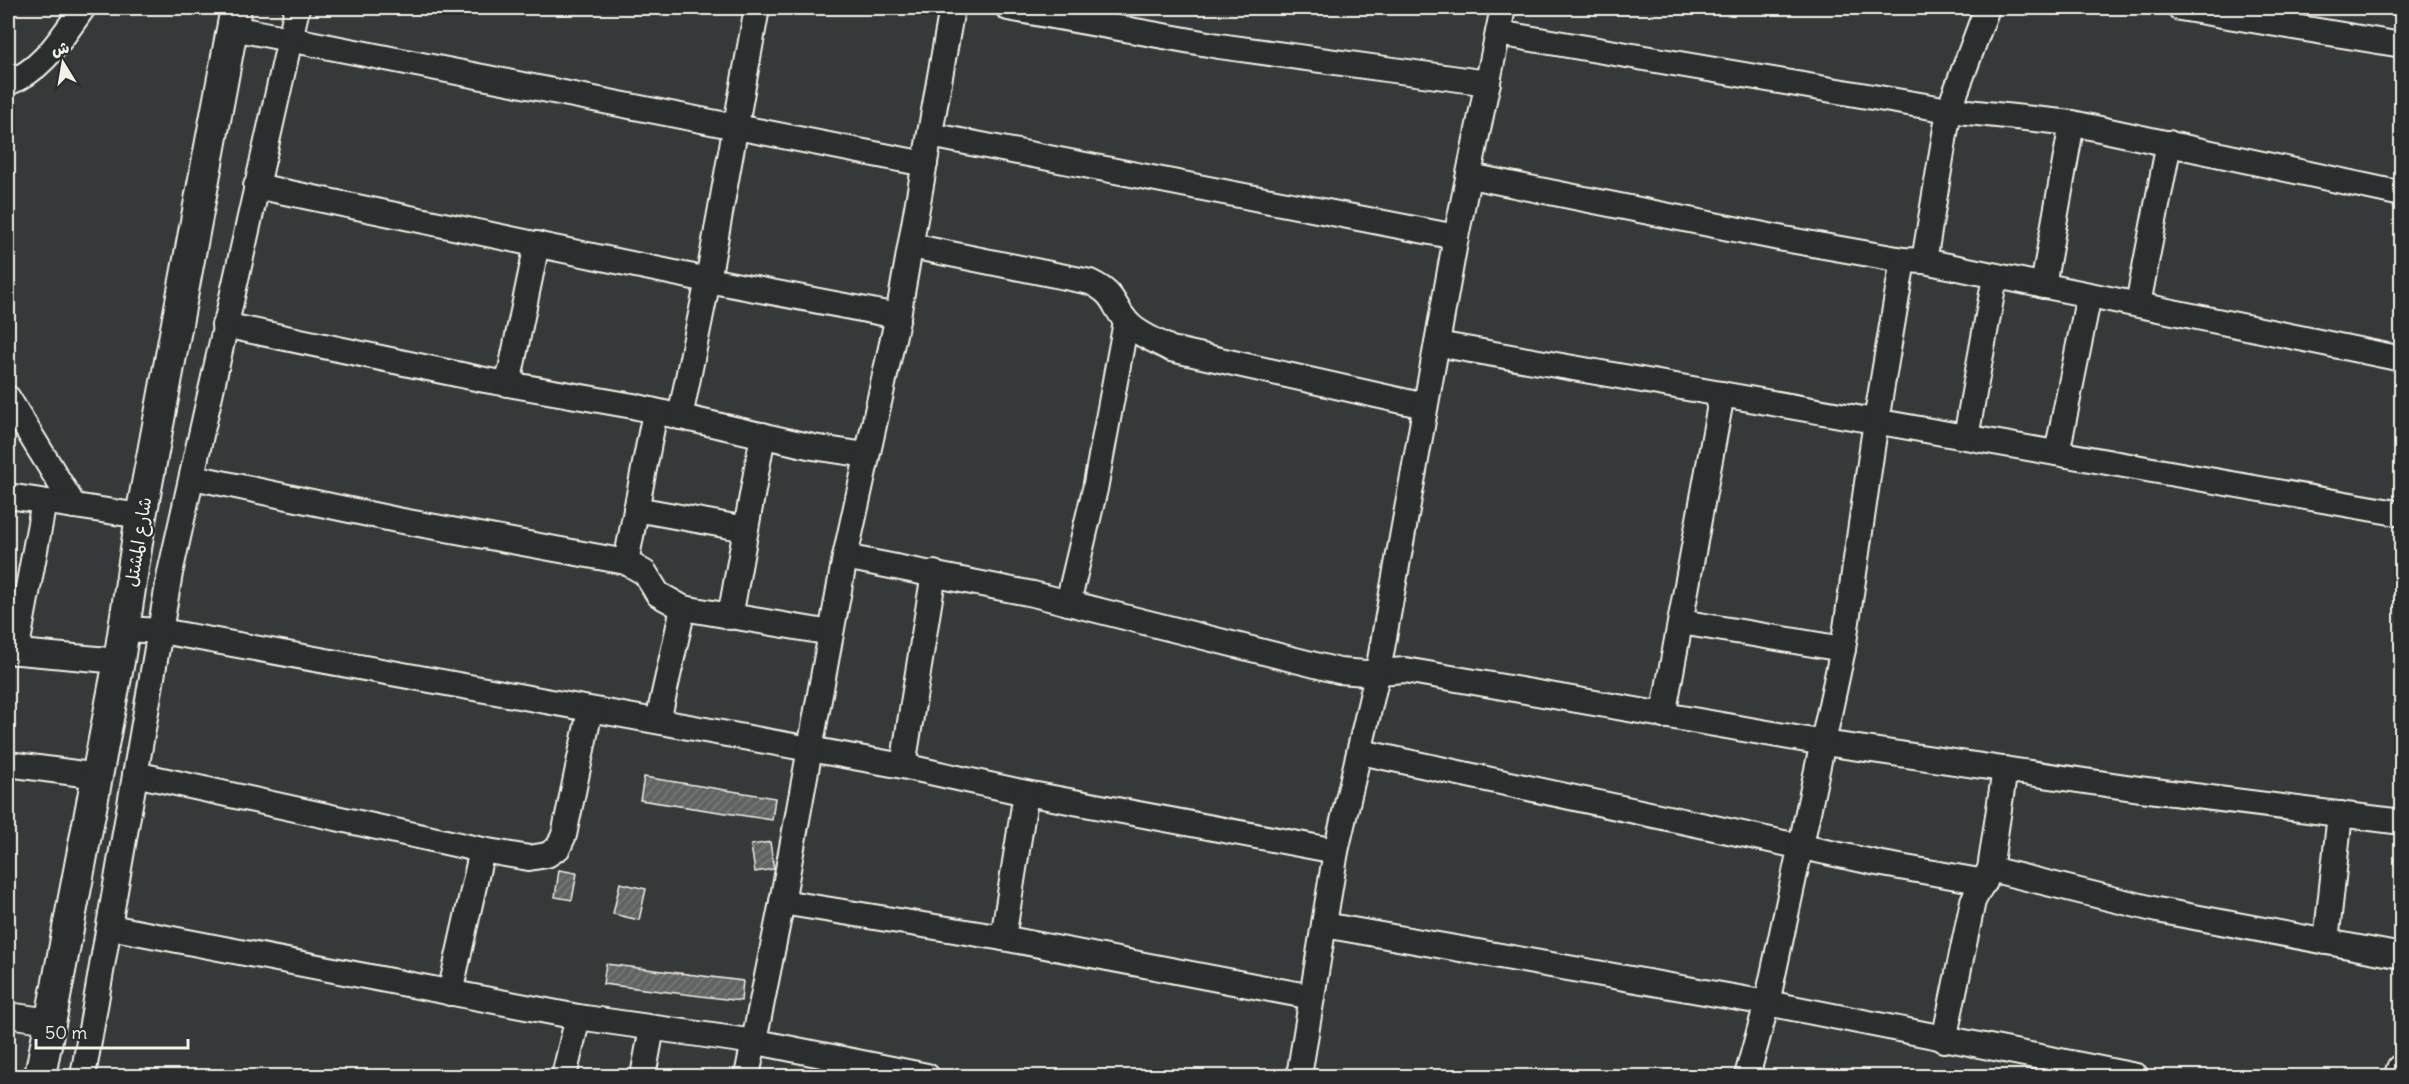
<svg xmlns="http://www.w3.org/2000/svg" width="2409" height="1084" viewBox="0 0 2409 1084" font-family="Delius,'Playpen Sans Arabic',sans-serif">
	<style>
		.building { fill: url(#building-hatch); stroke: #f4f1e8; stroke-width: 1.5 }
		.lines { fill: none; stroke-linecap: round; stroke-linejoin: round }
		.minor-casing { stroke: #f4f1e8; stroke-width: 28 }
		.tertiary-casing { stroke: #f4f1e8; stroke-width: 34 }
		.minor { stroke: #2a2d2e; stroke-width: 24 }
		.tertiary { stroke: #2a2d2e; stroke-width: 30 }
		.labels { text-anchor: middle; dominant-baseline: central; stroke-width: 4.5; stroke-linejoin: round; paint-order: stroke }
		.street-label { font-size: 18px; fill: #f4f1e8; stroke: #2a2d2e }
	</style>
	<defs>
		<pattern id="building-hatch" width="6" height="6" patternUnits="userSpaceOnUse" patternTransform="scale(1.5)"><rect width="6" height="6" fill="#616362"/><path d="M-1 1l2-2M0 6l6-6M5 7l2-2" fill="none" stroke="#787a78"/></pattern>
	</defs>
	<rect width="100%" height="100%" fill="#363939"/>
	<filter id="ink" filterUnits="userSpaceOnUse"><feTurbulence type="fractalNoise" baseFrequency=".0167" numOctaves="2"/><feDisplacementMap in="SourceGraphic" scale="12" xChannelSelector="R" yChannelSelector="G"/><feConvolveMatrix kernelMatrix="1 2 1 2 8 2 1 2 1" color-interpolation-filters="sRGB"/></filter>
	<g filter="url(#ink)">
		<g class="building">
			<path d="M644,777L775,798L772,820L640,800Z"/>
			<path d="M770,842L774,869L755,872L751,845Z"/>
			<path d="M559,870L577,873L572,900L555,897Z"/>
			<path d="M620,883L646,889L639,920L613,914Z"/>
			<path d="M606,964L743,981L741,1001L603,984Z"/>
		</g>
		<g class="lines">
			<defs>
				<g id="minor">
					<path d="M1008,8L1219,46L1488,83"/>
					<path d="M2180,8L2402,45"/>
					<path d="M233,28L925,164"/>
					<path d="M1498,33L1949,110L2072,123L2402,194"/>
					<path d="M8,83C43,70 61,38 83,8"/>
					<path d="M930,135L1456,237"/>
					<path d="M1470,176L1784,239L1903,260L1924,261L2402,359"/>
					<path d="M256,186L708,280L898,316"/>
					<path d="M911,246L1090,282C1117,295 1111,304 1127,322C1138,335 1157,341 1171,349L1425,406"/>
					<path d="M1924,261L1949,110L1987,8"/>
					<path d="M2043,286L2072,123"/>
					<path d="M2138,304L2169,143"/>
					<path d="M224,325L485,380L633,406L813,447L866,455"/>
					<path d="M1437,344L2402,514"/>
					<path d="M508,384L537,244"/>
					<path d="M8,398L74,506"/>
					<path d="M680,417L708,280L757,8"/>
					<path d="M1966,437L1995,277"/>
					<path d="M2057,453L2089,295"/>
					<path d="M193,477L397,520L626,562L645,573L658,594L683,608L831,633"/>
					<path d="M8,496L141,516"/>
					<path d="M636,509L746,529"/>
					<path d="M845,557L1033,594L1339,671L1366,673L1405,670L1824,743L2140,789L2402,822"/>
					<path d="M626,562L655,412"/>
					<path d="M1068,603L1095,489L1126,322"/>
					<path d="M730,617L763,435"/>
					<path d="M1681,622L1843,649"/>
					<path d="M125,629L161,631L903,766L1026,793L1336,851"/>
					<path d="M8,651L119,661"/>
					<path d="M16,652L44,502"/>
					<path d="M1663,716L1722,394"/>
					<path d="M658,721L683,608"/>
					<path d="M1361,752L1877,863L1985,882"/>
					<path d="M8,764L98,776"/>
					<path d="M903,766L934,573"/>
					<path d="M135,774L482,850L529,858L547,855L558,848L564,835L590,711"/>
					<path d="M1990,869L2157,910L2402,956"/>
					<path d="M782,902L1003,938L1312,997"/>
					<path d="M1324,925L1767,1003L2136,1076"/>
					<path d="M110,927L578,1017L762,1043L927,1076"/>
					<path d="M1003,938L1026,793"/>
					<path d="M2326,942L2340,814"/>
					<path d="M450,993L482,850"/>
					<path d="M8,1015L50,1021"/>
					<path d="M1944,1040L1973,901L1990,869L2005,769"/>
					<path d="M83,1076L170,573L297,8"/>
					<path d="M564,1076L578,1017"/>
					<path d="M643,1076L652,1028"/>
					<path d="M747,1076L782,902L845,557L898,316L952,8"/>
					<path d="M1299,1076L1336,851L1378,671L1456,237L1503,8"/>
					<path d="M1747,1076L1767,1003L1843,649L1876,421L1903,260"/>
				</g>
				<g id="tertiary">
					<path d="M40,1076L119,661L141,516L236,8"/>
					<path d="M2400,1076L2402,1069"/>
				</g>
			</defs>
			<use href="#minor" class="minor-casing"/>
			<use href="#tertiary" class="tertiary-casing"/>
			<use href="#minor" class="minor"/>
			<use href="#tertiary" class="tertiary"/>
		</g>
	</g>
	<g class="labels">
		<g class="street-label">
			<text transform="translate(138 542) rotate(-81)">شارع المشتل</text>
		</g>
	</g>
	<rect width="2409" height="1084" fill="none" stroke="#2a2d2e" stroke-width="30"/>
	<rect x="15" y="15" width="2379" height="1054" fill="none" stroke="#f4f1e8" stroke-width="2" filter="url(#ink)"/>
	<g transform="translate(63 63) rotate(349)" stroke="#2a2d2e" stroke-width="4.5" paint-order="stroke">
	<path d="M0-4.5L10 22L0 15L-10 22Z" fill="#f4f1e8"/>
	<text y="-9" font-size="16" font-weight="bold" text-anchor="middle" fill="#f4f1e8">ش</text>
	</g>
	<path d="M36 1039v9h152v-9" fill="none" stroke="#f4f1e8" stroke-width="3"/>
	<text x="45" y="1039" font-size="18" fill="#f4f1e8" stroke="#2a2d2e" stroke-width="4.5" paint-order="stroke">50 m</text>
</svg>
